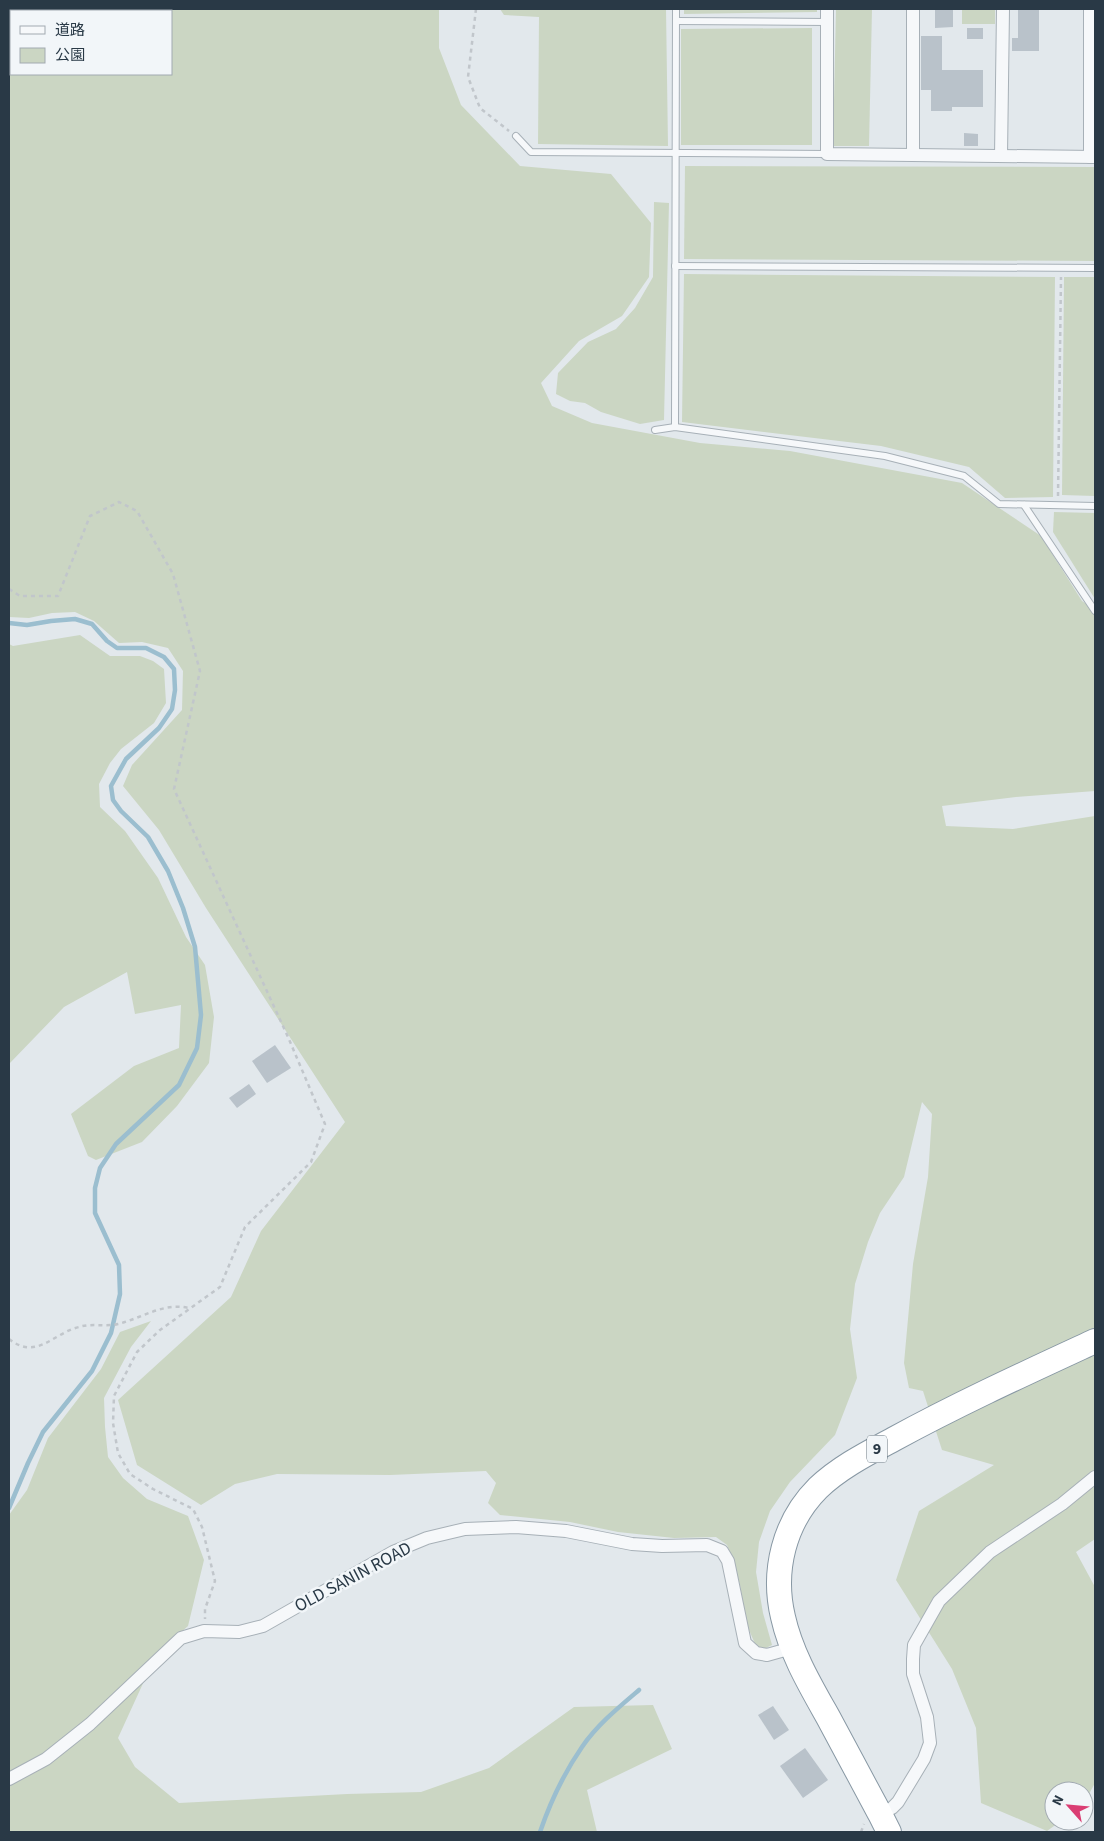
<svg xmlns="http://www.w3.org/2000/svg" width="1104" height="1841" viewBox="0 0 1104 1841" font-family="'Source Sans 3','Noto Sans JP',sans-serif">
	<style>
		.green { fill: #cbd6c3; fill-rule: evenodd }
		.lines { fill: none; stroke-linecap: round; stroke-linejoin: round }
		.stream { stroke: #9bbecf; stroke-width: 4.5 }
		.building { fill: #b9c2ca }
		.lane-casing { stroke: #a7b0b7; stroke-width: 8 }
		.street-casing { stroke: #a7b0b7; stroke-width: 14 }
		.highway-casing { stroke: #8898a4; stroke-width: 26 }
		.path { stroke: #c1c6cb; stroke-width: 2.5; stroke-dasharray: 4 4; stroke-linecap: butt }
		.lane { stroke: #f6f8fa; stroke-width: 6 }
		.street { stroke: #f6f8fa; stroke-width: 12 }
		.highway { stroke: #fff; stroke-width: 24 }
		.labels { text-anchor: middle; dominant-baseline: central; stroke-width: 5; stroke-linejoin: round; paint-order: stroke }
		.shield { fill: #f2f6f9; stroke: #65727c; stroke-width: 1 }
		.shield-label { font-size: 16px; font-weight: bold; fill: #293946 }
		.street-label { font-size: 18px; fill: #293946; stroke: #f2f6f9 }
	</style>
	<rect width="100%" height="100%" fill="#e2e8ec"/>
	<g class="green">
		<path d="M9,9H439V48L461,105L520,166L611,174L651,223L649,277L622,316L579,341L541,383L552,406L592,423L700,443L790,451L962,483L1041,536L1082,601L1095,610V791L1016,797L942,806L946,826L1013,829L1095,816V1539L1076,1552L1095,1587V1783L1084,1803V1791H1054V1821H1061L1047,1831L981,1803L976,1728L952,1669L896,1580L919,1511L994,1465L942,1450L923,1391L909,1388L904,1363L913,1264L928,1177L932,1114L922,1102L904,1177L880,1213L868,1242L855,1284L850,1329L857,1378L835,1435L790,1482L770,1511L759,1542L756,1572L763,1613L772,1645L764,1649L756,1646L746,1623L740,1585L731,1555L727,1545L716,1537L674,1538L618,1532L570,1522L500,1515L488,1503L496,1483L486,1471L390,1475L277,1474L235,1484L201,1505L137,1465L118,1400L231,1297L261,1231L345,1122L206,908L159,830L123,786L132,765L182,710L183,671L168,648L142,642L119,643L94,621L75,612L52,613L29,618L9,617ZM11,11H171V74H11Z"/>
		<path d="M500,9H666L668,146L538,144L539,17L504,15Z"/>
		<path d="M684,9H817V12L684,14Z"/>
		<path d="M836,9H872L869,146H833Z"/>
		<rect x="962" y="9" width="33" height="15"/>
		<path d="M812,28V145H681V29Z"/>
		<path d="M685,166L1095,167V261L684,259Z"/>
		<path d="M654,202L669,203L664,420L640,424L601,412L585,403L570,401L556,394L558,373L588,342L616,329L635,308L653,277Z"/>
		<path d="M684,274L1055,277L1053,497L1005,498L969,467L881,446L682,422Z"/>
		<path d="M1064,277H1095V496L1062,495Z"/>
		<path d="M1054,512L1095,513V599L1053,532Z"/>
		<path d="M80,635L110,656H140L153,661L164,669L166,703L154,723L121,749L110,763L99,784L100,807L125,831L158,878L186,937L205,965L214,1017L209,1063L177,1106L142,1142L96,1160L88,1156L71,1114L134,1066L179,1048L181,1005L135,1014L127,972L64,1007L9,1064V644L13,646Z"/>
		<path d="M151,1321L131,1347L104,1398L105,1427L108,1457L123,1478L147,1499L188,1516L204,1560L188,1626L156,1655L118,1738L135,1767L179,1803L347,1794L421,1792L489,1768L574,1707L653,1705L672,1749L587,1790L597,1832H9V1515L27,1490L48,1438L101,1369L120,1332Z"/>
	</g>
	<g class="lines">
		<g class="stream">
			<path d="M9,623L27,625L51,621L75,619L92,624L107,641L117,648H146L164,657L174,669L175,690L172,709L159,728L126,759L111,786L113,800L121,811L148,837L168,871L183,908L195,947L201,1015L197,1048L179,1085L116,1144L100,1168L95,1188V1213L119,1265L120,1294L111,1333L92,1371L43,1432L28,1463L9,1508"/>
			<path d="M540,1832C550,1803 564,1773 582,1747C597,1725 619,1707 639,1690"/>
		</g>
	</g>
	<g class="building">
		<path d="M935,9H953V27L935,28Z"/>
		<path d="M1021,9H1039V51H1012V38H1018V10H1021Z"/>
		<rect x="967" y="28" width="16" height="11"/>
		<path d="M921,36H942V70H983V107H952V111H931V90H921Z"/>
		<path d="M964,133L978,134V146H964Z"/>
		<path d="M275,1045L291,1068L267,1083L252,1061Z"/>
		<path d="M249,1084L256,1094L237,1108L229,1098Z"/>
		<path d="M773,1706L789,1730L774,1740L758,1715Z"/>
		<path d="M805,1748L828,1780L803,1798L780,1766Z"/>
	</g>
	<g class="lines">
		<defs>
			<g id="lane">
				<path d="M676,21L827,22"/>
				<path d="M516,136L531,152L827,154"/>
				<path d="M675,266L1095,268"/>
				<path d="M675,427L676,9"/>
				<path d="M655,430L675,427L885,456L964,476L999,504L1095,506"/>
				<path d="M1024,505L1095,611"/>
			</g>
			<g id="street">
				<path d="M827,9V154L1095,157"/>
				<path d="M1090,9V157"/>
				<path d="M913,155V9"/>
				<path d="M1001,156L1003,9"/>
				<path d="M9,1779L46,1759L90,1724L181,1638L204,1631L239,1632L263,1626L393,1552L427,1538L465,1529L516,1527L566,1531L632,1544L662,1546L707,1545L722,1551L728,1561L745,1643L756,1653L767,1655L792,1648"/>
				<path d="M880,1814L892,1808L898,1802L924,1759L930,1743L927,1717L913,1674V1659L914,1645L939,1601L990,1552L1062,1504L1095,1477"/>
			</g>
			<path id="highway" d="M889,1832L880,1814C863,1782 845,1749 828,1717C810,1685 791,1653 783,1617C772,1571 784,1522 818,1488C840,1467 868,1453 894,1439C960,1403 1028,1372 1095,1341"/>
		</defs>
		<use href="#lane" class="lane-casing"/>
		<use href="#street" class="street-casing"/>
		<use href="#highway" class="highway-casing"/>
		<g class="path">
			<path d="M476,9L468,77L480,108L509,131"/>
			<path d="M1058,496L1061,277"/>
			<path d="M9,589L20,596H58L90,516L119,502L137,511L173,574L200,671L174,789L288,1037L325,1124L311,1162L245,1227L220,1287L160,1330L137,1352L114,1396L113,1423L118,1453L130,1474L153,1489L193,1509L202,1527L215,1581L205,1609V1619"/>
			<path d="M9,1339C37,1361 53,1333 79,1327C91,1323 105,1327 118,1324C142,1318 164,1302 189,1308"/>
			<path d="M861,1832L864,1824"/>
		</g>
		<use href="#lane" class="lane"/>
		<use href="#street" class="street"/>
		<use href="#highway" class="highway"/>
	</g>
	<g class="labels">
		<rect class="shield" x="867" y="1435.5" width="20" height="27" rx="4"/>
		<g class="shield-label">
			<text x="877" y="1449">9</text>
		</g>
		<g class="street-label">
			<text transform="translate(353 1577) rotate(-28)">OLD SANIN ROAD</text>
		</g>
	</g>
	<rect width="1104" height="1841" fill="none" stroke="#293946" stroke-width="20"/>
	<rect x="10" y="10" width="162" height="65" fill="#f2f6f9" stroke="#a2aab1"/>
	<rect x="20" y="26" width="25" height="8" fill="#f6f8fa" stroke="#a2aab1"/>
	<text x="55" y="35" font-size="15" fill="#293946">道路</text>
	<rect x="20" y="48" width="25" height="15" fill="#cbd6c3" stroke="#a2aab1"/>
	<text x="55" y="60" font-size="15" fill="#293946">公園</text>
	<g transform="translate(1069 1806) rotate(297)"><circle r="24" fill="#f2f6f9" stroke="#a2aab1"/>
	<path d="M0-4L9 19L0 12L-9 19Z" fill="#da3e73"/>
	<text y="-8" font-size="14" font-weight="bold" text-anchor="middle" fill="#293946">N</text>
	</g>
</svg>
